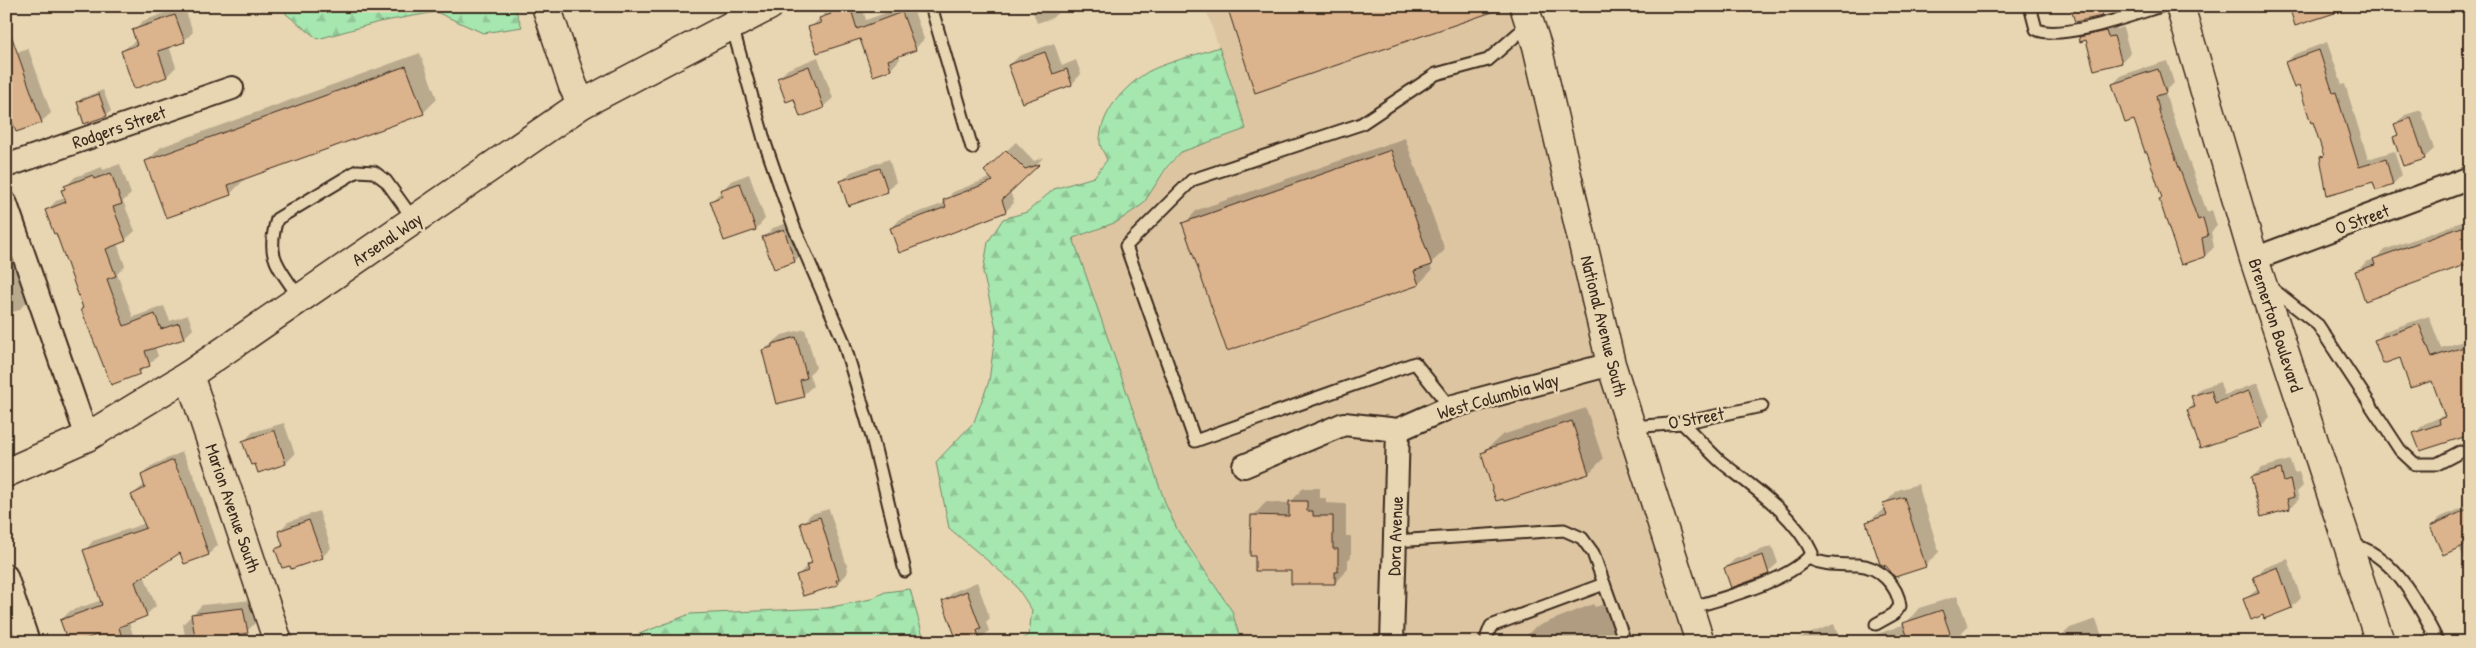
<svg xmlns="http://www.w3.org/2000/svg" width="2476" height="648" viewBox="0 0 2476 648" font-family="'Patrick Hand',sans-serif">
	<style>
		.built { fill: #ddc5a2 }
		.forest { fill: url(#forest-firs); stroke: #708866 }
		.shadow { fill: #0003 }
		.building { fill: #dbb38c; stroke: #3b2a1e }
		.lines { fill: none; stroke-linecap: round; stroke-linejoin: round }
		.service-casing { stroke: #3b2a1e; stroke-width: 15 }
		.minor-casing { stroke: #3b2a1e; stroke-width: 26 }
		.tertiary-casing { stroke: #3b2a1e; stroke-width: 31 }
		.secondary-casing { stroke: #3b2a1e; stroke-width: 31 }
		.primary-casing { stroke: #3b2a1e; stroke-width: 31 }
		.service { stroke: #e8d5b2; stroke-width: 11 }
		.minor { stroke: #e8d5b2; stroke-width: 22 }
		.tertiary { stroke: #e8d5b2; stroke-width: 28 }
		.secondary { stroke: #e8d5b2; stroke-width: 28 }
		.primary { stroke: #e8d5b2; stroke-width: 28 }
		.labels { text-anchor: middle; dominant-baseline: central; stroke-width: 5; stroke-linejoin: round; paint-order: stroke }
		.street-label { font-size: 18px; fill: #3b2a1e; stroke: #e8d5b2 }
	</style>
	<defs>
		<pattern id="forest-firs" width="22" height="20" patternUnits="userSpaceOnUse" patternTransform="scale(1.25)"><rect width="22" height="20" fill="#a6e6af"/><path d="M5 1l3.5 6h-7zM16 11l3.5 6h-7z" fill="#90c596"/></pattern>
	</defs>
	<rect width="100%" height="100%" fill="#e8d5b2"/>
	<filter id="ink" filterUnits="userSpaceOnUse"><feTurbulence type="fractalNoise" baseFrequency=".02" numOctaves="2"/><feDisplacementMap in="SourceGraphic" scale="10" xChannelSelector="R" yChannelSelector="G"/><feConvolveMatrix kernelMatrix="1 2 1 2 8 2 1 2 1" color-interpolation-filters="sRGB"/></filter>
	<g filter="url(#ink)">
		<path class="built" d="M1205,6H1524L1700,642H1241L1232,611L1178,531L1166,505L1073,238L1117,222L1155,184L1181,152L1246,129Z"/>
		<g class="forest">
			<path d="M286,6H514L522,27L483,33L436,12L379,22L318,39L286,14Z"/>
			<path d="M1219,47L1246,129L1181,152L1167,167L1143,204L1117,222L1073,238L1166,505L1178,531L1232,611L1241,642H1018L1029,635L1032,610L1014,583L949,528L936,462L974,422L989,381L996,328L983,272L988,242L1003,219L1027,212L1054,189L1094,177L1107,160C1105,154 1100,148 1100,142C1100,113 1123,88 1146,73C1160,64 1200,54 1219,47Z"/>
			<path d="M910,589L923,636L929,642H619L690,614L827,608L871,599L885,592Z"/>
		</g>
		<g class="shadow">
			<path d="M184,6L193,32L184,41L169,46L176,67L167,76L122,51L136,40L133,31L143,21Z"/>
			<path d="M259,6H276L261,12Z"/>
			<path d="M833,6H862L866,20L904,6H912L924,39L915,49L898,55L900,59L891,69L874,74L861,37L810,28Z"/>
			<path d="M1031,6H1061L1062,9L1052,18L1037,23Z"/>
			<path d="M2072,6H2110L2101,15Z"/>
			<path d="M2115,22L2117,29L2123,27L2130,53L2121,62L2087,38L2081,37L2090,28Z"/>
			<path d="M2327,42L2342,85L2345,84L2368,159L2394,151L2402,175L2393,184L2374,180L2322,158L2324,155L2300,84L2286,62L2295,54Z"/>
			<path d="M1054,43L1062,66L1076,60L1081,74L1072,84L1023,102L1009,66L1019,56Z"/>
			<path d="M28,48L51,113L41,122L6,56Z"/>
			<path d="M420,53L437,99L423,113L244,178V180L231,193L167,217L147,161L161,147Z"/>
			<path d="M818,57L833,98L823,107L794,98L778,78L788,69Z"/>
			<path d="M2167,61L2174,83L2165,92L2169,105L2207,212L2212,210L2217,226L2211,232L2214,247L2205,256L2160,199L2163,196L2135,118L2113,84L2122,75Z"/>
			<path d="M103,90L111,111L106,115L78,102L82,98Z"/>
			<path d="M2421,110L2434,149L2424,158L2394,137L2399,133L2396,125L2405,115Z"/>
			<path d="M1405,138L1445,250L1430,264L1432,270L1419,284L1228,350L1184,224L1197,210Z"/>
			<path d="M1016,142L1034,161L1044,157L1010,191L1014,203L1006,211L892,228L900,219L945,203V201L953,192L992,177L994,162Z"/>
			<path d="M889,159L896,182L887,191L841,182L851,172Z"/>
			<path d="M120,164L131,194L123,201L135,231L125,240L117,243L125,266L117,274L133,317L164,306L170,321L188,315L193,329L184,338L155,347L158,356L139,373L84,307L47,210L56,201L65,198L63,190L75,177L102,167L103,170Z"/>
			<path d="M749,174L765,219L756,229L725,239L712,201L731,181Z"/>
			<path d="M2470,219V262L2356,272L2366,262L2375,259L2384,250Z"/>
			<path d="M793,221L804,251L795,261L775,268L764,237L773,228Z"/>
			<path d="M16,245L32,296L19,310L6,314V248Z"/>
			<path d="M2470,304V318L2466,307Z"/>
			<path d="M2429,316L2441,348L2470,339V434L2415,433L2424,424L2445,415L2432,379L2376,341L2385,331Z"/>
			<path d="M805,329L816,368L809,374L813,386L803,395L763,351L782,335Z"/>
			<path d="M2220,382L2224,395L2258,383L2270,417L2261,426L2188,410L2195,403L2193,397L2201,388Z"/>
			<path d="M1586,408L1603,459L1589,473L1504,500L1482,453L1502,435Z"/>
			<path d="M284,423L295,454L286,463L259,472L244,441L253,432Z"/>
			<path d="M182,452L195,478L218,545L209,554L181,551L144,575L156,606L146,615L129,622L135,642H100L97,633L61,620L70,611L102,600L84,551L93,541L146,523L132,495L145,484L142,475L151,466Z"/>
			<path d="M2290,460L2294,473L2299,472L2303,486L2297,492L2299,499L2290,508L2252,477L2262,468Z"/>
			<path d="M1918,484L1939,552L1925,566L1868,522L1886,507L1884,504L1898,490Z"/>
			<path d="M1303,488H1320V498H1326V503L1346,504V536H1351V557L1348,560V569L1335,583L1293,570L1253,516L1266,502L1290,503Z"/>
			<path d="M2470,504V571L2459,547L2431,526L2441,517Z"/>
			<path d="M829,509L848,569L847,574L837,584L798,575L813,559L802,524L811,514Z"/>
			<path d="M319,511L331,548L322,557L277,549L283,543L279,531L288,522Z"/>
			<path d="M1772,546L1778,563L1768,572L1725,568L1735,559Z"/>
			<path d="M2288,559L2301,598L2292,607L2263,614L2244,600L2259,588L2254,577L2264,568Z"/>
			<path d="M977,582L990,618L986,622L989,631L977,642L944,601L953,592Z"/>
			<path d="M1957,596L1968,626L1962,632L1965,642H1856L1905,624L1919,608Z"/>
			<path d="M252,600L256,622L247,631L223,636L225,642H186L183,624L202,605Z"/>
			<path d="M1611,602L1626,642H1520L1535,627L1593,604L1595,607Z"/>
			<path d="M6,608L18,642H6Z"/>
			<path d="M2096,619L2104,642H2062L2060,637L2070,628Z"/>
			<path d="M1834,624L1838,635L1844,634L1847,642H1795L1799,638Z"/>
		</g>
		<g class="building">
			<path d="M828,6H850L857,29L902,12L916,50L888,60L891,70L873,76L860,39L817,53L808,27L821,23L819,18L831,14Z"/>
			<path d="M1227,6H1500L1501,9L1255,93Z"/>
			<path d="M2070,6H2099L2102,16L2075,22Z"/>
			<path d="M2289,6H2343L2344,10L2295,26Z"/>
			<path d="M175,15L185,42L158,51L167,77L134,89L121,51L137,45L132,30Z"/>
			<path d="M6,29H9L42,123L16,132L6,105Z"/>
			<path d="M2106,31L2108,37L2114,36L2122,63L2094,70L2086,40L2080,42L2079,37Z"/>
			<path d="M2319,50L2333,93L2336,92L2359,167L2386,159L2393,185L2376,191L2373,182L2327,195L2320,157L2324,156L2313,122L2311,123L2299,86L2294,88L2285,62Z"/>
			<path d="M1045,52L1053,74L1067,69L1072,85L1022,103L1008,65Z"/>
			<path d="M406,66L424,114L228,185L231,195L166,218L145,161Z"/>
			<path d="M809,66L824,108L800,117L794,99L786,102L777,78Z"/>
			<path d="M2158,69L2166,93L2156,96L2160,115L2198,220L2203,218L2208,236L2202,238L2205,257L2181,265L2159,199L2162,198L2147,152H2145L2134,120L2125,123L2112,84Z"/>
			<path d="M99,94L107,116L84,124L77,102Z"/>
			<path d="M2411,118L2425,159L2403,166L2393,137L2398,135L2394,124Z"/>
			<path d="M1006,150L1025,169L1040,164L1002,200L1006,212L899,253L890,228L946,207L943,200L993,181L984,171Z"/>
			<path d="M1391,150L1432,265L1414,271L1419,285L1227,351L1182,223Z"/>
			<path d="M880,168L888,192L848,206L840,181Z"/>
			<path d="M111,173L122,204L113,207L126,241L106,249L116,276L107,279L124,326L155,314L161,329L179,323L184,339L145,351L150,366L139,370L140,374L111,385L81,309L83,308L56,233L54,234L45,210L66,202L61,190L65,189L64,186L93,175L94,179Z"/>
			<path d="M740,183L756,230L724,241L710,201L723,196L720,190Z"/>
			<path d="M2470,224V263L2365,301L2355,271L2375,265L2373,259Z"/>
			<path d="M784,229L795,262L774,269L762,237Z"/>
			<path d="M2419,324L2432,357L2470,345V435L2420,451L2413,433L2440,424L2439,419L2445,417L2432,381L2410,388L2400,358L2383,364L2374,340Z"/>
			<path d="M796,337L807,378L800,380L804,397L776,404L762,350L772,347V344Z"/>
			<path d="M2211,390L2215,403L2249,391L2262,427L2200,448L2187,410L2195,407L2191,396Z"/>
			<path d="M1572,421L1589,474L1504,501L1503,499L1496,501L1481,453L1487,451L1486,449Z"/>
			<path d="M272,431H275L286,464L258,473L255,464L251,465L242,441Z"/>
			<path d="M173,460L186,488L209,555L184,564L180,553L135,582L147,616L119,627L123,642H99L97,635L76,642H68L60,620L102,605L83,550L146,528L131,495L145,488L141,475Z"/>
			<path d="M2281,469L2284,482L2290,480L2294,497L2287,499L2290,509L2261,517L2251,477Z"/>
			<path d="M1904,497L1926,567L1895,577L1886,566L1880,564L1866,522L1887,515L1883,503Z"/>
			<path d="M1289,501H1307V511H1313V516H1333V549H1338V572H1335V584H1291V571H1255V556H1250L1251,515L1289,516Z"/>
			<path d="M2470,508V543L2443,555L2430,526Z"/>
			<path d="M820,517L839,579L836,580L838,585L803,596L796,575L808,571L806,565L812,563L800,523Z"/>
			<path d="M309,520L323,558L291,569L290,566L282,568L275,549L283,546L278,531Z"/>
			<path d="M1763,555L1769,574L1731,588L1724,568Z"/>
			<path d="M2278,567L2292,608L2264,619L2263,615L2251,620L2243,599L2259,593L2253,577Z"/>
			<path d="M967,591L981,629L977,630L980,642H961L959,636L956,638L942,601Z"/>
			<path d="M243,608L248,633L196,642L191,614Z"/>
			<path d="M1942,610L1953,642H1909L1903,623Z"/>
		</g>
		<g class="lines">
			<defs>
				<g id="service">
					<path d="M931,6L972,148"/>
					<path d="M2030,6L2036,29C2058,42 2135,14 2161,6"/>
					<path d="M732,26L765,143L794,227L843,340L872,437L905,571"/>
					<path d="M2269,286L2318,325L2400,450L2415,464H2437L2460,452"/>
					<path d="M300,299C279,266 265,259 277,219L357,171L374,172L386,181L414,220"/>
					<path d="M1450,407L1415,363L1195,441L1126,246L1192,180L1361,124L1436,74L1488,60L1529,24"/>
					<path d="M1682,423C1695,435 1707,449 1720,461C1751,486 1795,515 1812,553C1791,581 1723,598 1690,608"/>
					<path d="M1632,427L1682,423L1762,406"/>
					<path d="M1395,541L1564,530L1582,538L1593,553L1625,642"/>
					<path d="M2348,543C2394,553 2418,603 2438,642"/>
					<path d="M1808,558C1825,566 1839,564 1858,565C1879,566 1898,586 1900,606L1894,614L1876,624"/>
					<path d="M1488,642L1487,636L1491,626L1604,584"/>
				</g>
				<g id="minor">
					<path d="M6,166L232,88"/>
					<path d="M6,204L87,437"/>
					<path d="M2254,259L2470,178"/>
					<path d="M1244,466L1344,424L1398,430L1450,407L1611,364"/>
					<path d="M6,576L28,642"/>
					<path d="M1392,642L1398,430"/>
				</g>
				<path id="tertiary" d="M2180,6L2254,259L2380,642"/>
				<g id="secondary">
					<path d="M1524,6L1537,46L1611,364L1700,642"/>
					<path d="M189,375L278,642"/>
					<path d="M6,473L87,437L189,375L582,104L769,6"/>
				</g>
				<path id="primary" d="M546,6L573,86L582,104"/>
			</defs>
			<use href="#service" class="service-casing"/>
			<use href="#minor" class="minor-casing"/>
			<use href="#tertiary" class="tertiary-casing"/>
			<use href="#secondary" class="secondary-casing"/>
			<use href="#primary" class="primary-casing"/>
			<use href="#service" class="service"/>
			<use href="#minor" class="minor"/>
			<use href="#tertiary" class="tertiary"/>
			<use href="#secondary" class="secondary"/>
			<use href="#primary" class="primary"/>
		</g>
	</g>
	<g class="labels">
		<g class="street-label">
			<text transform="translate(119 127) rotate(-19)">Rodgers Street</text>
			<text transform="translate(2362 219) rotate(-20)">O Street</text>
			<text transform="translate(387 239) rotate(-34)">Arsenal Way</text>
			<text transform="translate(2276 325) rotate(72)">Bremerton Boulevard</text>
			<text transform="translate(1604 326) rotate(76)">National Avenue South</text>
			<text transform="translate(1498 396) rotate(-16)">West Columbia Way</text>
			<text transform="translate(1696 418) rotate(-10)">O Street</text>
			<text transform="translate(233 508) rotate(71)">Marion Avenue South</text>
			<text transform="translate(1395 536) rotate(-88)">Dora Avenue</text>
		</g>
	</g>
	<rect width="2476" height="648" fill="none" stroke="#e8d5b2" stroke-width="25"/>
	<rect x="12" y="12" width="2451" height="623" fill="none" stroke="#3b2a1e" stroke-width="2" filter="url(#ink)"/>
</svg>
